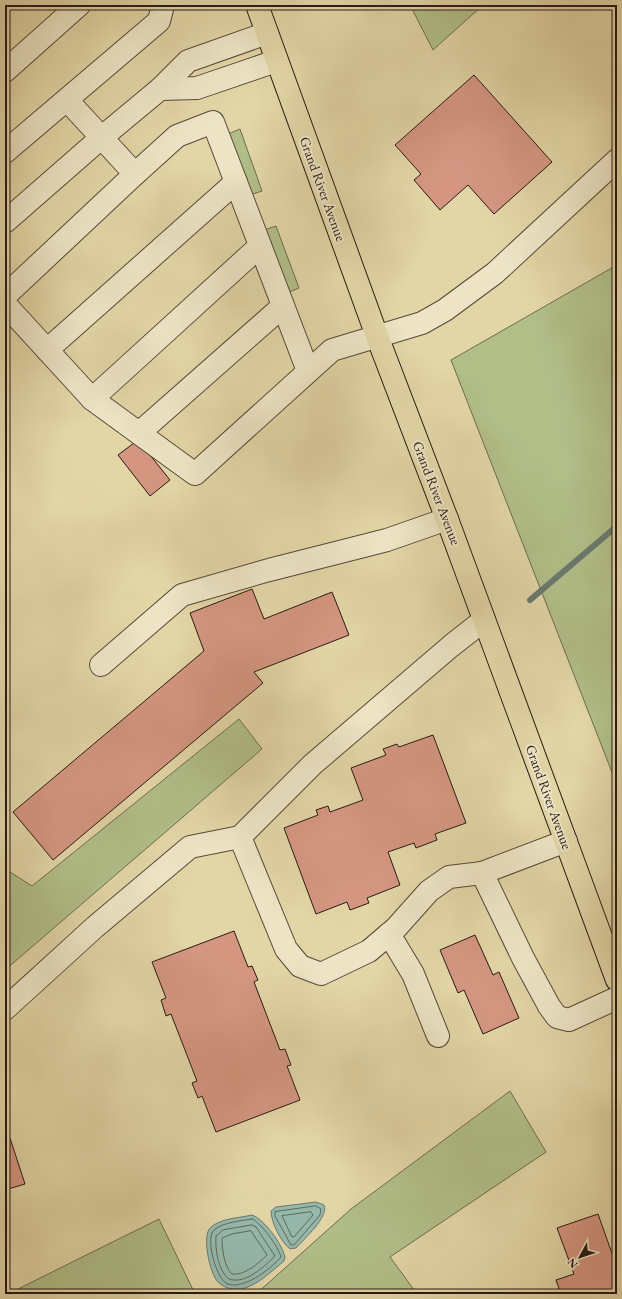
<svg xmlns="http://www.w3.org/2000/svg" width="622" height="1299" viewBox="0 0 622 1299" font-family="'EB Garamond',serif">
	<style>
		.green { fill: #b1be88; stroke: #6d6c4e }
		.water { fill: #95b8ab; stroke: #6a796f }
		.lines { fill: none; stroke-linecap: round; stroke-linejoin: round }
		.shore { stroke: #5f6960; stroke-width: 1 }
		.stream { stroke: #6a796f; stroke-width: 6 }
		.building { fill: #d49681; stroke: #291a14 }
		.minor-casing { stroke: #574938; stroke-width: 24 }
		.major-casing { stroke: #291a14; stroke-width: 24 }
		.minor { stroke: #ece4c5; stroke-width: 22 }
		.major { stroke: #e2d5a6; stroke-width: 22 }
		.labels { text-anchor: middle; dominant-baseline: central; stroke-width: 4; stroke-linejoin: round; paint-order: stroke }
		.street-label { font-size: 14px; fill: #291a14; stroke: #ece4c5 }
	</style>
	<rect width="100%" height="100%" fill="#e2d5a6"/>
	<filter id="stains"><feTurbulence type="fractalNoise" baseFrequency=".005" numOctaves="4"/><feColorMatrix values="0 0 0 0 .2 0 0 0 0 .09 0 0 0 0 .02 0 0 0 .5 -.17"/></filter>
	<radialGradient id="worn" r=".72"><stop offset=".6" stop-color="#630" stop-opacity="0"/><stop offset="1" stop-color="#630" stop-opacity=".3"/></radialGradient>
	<g class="green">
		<path d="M410,5H483L433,50Z"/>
		<path d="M240,129L262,191L250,195L228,134Z"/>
		<path d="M276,226L299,288L287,293L264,230Z"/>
		<path d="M617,265V785L451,360Z"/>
		<path d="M239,719L262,749L5,970V869L32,886Z"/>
		<path d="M510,1091L546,1152L390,1257L417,1294H256L351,1209Z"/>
		<path d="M159,1219L195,1294H7L20,1288Z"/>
	</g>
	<g class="water">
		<path d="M316,1202L324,1205C329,1217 304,1239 296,1248L290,1249C281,1242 271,1222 271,1211L276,1207Z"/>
		<path d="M252,1215C264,1219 282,1244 285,1257L284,1261C272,1271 257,1286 241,1289C232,1290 224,1288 218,1282C210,1274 201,1235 211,1227C222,1218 239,1218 252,1215Z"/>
	</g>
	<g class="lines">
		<g class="shore">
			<path d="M316,1206L321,1209L320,1215L294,1245H291L275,1216V1212Z"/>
			<path d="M311,1212L313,1215L294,1237H292L282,1216Z"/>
			<path d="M252,1219C261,1222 279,1248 281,1257C271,1269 241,1292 226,1283C216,1277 205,1238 214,1230C224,1222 240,1221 252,1219Z"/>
			<path d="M252,1225L256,1227L275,1256C265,1266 245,1285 229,1279C218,1271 215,1249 216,1236L223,1230Z"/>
			<path d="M251,1231L267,1255C259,1263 244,1276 232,1274C224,1267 222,1248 222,1238L232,1234Z"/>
		</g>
		<path class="stream" d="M530,600L617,526"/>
	</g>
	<g class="building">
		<path d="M474,75L552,162L494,214L468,185L440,210L414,180L421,174L395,145Z"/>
		<path d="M138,440L170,480L150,496L118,455Z"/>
		<path d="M252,589L264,619L332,592L349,635L254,672L263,683L53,860L13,812L204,651L190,613Z"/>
		<path d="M433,735L466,823L435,834L437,840L416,848L414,843L388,852L400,885L367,898L369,903L350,910L347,902L316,914L284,828L318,815L316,810L328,806L330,812L363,800L351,768L386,755L383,749L397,744L399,747Z"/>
		<path d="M234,931L248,967L252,966L258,980L254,982L280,1050L285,1049L291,1065L287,1066L300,1100L216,1132L202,1096L198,1098L192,1083L197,1081L171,1014L166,1016L161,1000L166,998L152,962Z"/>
		<path d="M475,935L493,975L499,972L519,1018L483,1034L464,990L458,993L440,950Z"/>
		<path d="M10,1138L25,1184L5,1190V1140Z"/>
		<path d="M598,1214L614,1259L617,1258V1294H561L556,1280L574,1274L557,1228Z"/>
	</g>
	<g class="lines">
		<defs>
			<g id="minor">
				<path d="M5,71L79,5"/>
				<path d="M160,89L197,88L276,61"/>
				<path d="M67,100L135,174L177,136L213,122L308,371"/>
				<path d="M5,152L159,21L163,5"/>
				<path d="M5,222L101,138L160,89L188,61L267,33"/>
				<path d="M5,296L135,174"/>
				<path d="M5,304L92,399L195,474L332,350L422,323L445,310L495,273L617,160"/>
				<path d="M47,350L236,182"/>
				<path d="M92,399L260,246"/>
				<path d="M139,433L283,306"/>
				<path d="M101,665L182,595L269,570L387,540L447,519"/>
				<path d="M240,837L286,949L300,966L321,974L369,951L396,928L429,891L449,877L482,873L566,841"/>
				<path d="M482,873L523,958L549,1006L557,1017L569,1020L617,998"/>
				<path d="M389,934L413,974L438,1036"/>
				<path d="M5,1009L95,927L190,847L240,837L313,764L451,646L484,620"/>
			</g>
			<path id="major" d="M257,5L377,336L447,519L617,980"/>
		</defs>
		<use href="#minor" class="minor-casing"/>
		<use href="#major" class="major-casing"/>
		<use href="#minor" class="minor"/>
		<use href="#major" class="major"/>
	</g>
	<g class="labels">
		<g class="street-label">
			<text transform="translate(323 189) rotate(70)">Grand River Avenue</text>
			<text transform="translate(437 493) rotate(69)">Grand River Avenue</text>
			<text transform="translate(549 797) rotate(70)">Grand River Avenue</text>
		</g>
	</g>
	<rect width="622" height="1299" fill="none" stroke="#e2d5a6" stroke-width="20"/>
	<rect x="6" y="6" width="610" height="1287" fill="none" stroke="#291a14" stroke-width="2"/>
	<rect x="10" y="10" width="602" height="1279" fill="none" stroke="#291a14"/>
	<g transform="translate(580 1257) rotate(230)" stroke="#ece4c5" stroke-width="3" paint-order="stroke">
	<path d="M0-3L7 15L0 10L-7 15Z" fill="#291a14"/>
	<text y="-6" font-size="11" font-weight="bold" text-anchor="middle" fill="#291a14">N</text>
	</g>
	<rect width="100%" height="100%" filter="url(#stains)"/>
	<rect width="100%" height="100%" fill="url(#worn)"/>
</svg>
